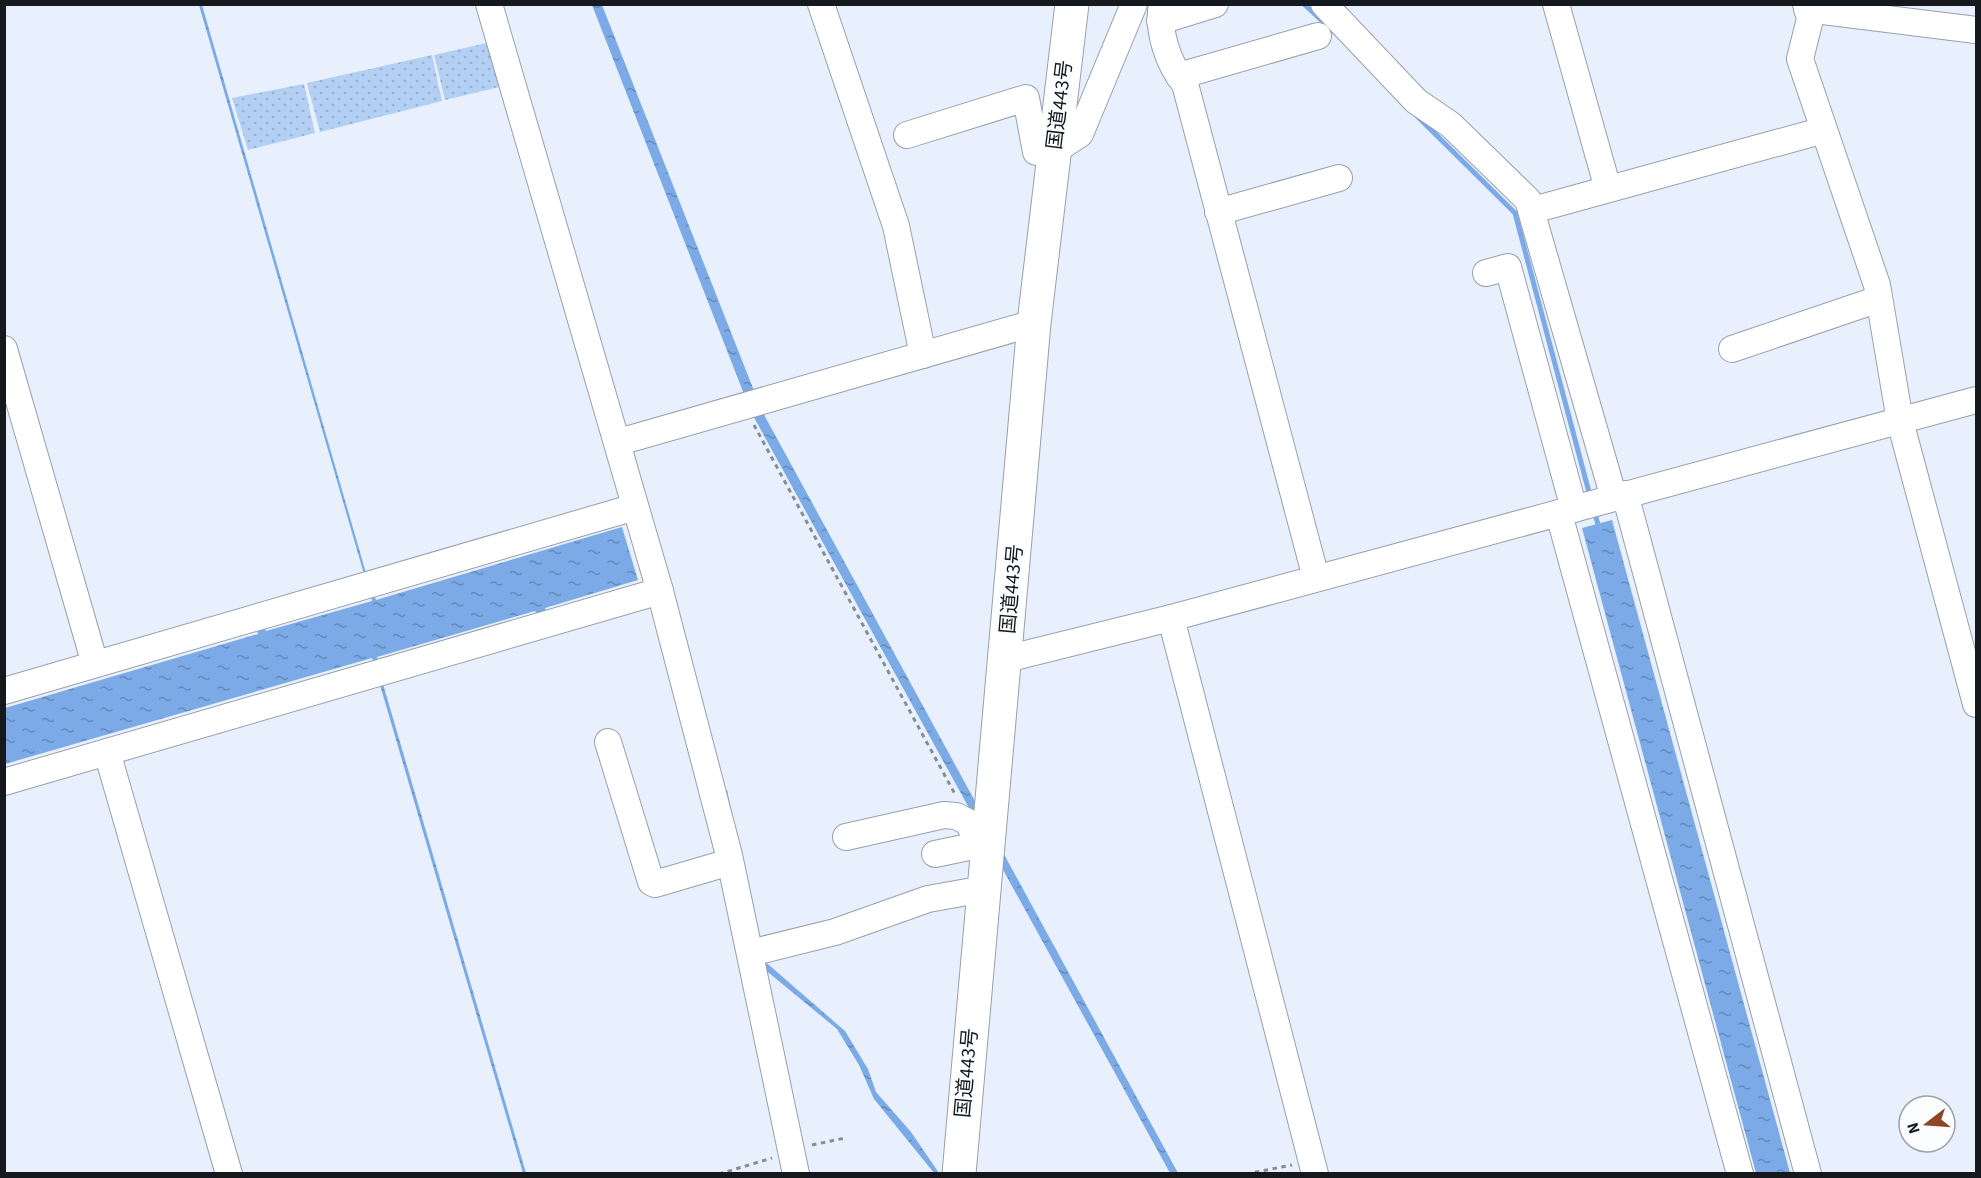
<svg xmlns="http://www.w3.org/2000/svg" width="1981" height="1178" viewBox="0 0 1981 1178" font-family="'Source Sans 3','Noto Sans JP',sans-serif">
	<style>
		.grass { fill: url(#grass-dots) }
		.water { fill: url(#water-ripples) }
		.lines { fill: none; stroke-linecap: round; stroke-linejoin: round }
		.stream { stroke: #7baae7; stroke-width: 5 }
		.minor-casing { stroke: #98a0ab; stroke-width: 28 }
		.highway-casing { stroke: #98a0ab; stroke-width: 35 }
		.path { stroke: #868d95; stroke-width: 3; stroke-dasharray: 4.5 4.5; stroke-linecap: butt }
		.minor { stroke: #fff; stroke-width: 26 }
		.highway { stroke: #fff; stroke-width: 33 }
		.labels { text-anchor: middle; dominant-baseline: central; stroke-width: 6; stroke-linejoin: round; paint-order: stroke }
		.street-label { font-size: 20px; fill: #15181c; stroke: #fbfdff }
	</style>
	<defs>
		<pattern id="grass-dots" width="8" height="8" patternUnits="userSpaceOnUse" patternTransform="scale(1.5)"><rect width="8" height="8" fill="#b3cff3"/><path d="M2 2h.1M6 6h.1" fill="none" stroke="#99b1d0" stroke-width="1.8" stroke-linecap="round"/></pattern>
		<pattern id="water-ripples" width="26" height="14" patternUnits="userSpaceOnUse" patternTransform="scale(1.5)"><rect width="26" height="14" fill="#7baae7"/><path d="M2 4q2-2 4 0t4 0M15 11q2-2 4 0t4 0" fill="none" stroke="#6489ba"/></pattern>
	</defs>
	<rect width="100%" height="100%" fill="#e7f0fc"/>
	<g class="grass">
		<path d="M491,42L503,86L445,100L434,55Z"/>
		<path d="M432,55L442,101L320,132L307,83Z"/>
		<path d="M304,84L315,133L248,150L232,98Z"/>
	</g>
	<g class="water">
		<path d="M199,5H202L368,580L366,581Z"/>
		<path d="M592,5H602L762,411L1178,1173H1170L751,412Z"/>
		<path d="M1612,520L1790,1173H1756L1582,528Z"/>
		<path d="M622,527L638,580L545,608L546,612L537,615L535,611L377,657L379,665L375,666L372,658L5,764V708L258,634L257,629L264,626L266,631L372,601L371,593L373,592L376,600Z"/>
		<path d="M383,684L526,1173H523L380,685Z"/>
		<path d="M727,790L762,959L845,1031L868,1069L876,1092L911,1132L939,1173H934L874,1099L859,1065L837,1029L758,964L721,791Z"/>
	</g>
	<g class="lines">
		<g class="stream">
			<path d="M1304,4L1334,32"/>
			<path d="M1416,115L1515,213L1590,496"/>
			<path d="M1594,511L1600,531"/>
		</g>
		<defs>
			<g id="minor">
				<path d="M489,4L660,591L729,855L796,1174"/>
				<path d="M821,4L896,226L923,355"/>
				<path d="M1162,4C1157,30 1168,64 1185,84L1316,578"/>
				<path d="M1324,4L1416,101L1451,125L1528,200L1614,498"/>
				<path d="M1556,4L1608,189"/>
				<path d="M1806,4L1810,19L1800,59L1877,285L1900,421L1976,704"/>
				<path d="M1807,9L1976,30"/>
				<path d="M1160,21L1215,4"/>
				<path d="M1179,76L1318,36"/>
				<path d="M907,135L1026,98L1036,152L1054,151L1080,134L1134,4"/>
				<path d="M1533,210L1824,130"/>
				<path d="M1218,212L1339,178"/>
				<path d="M1486,273L1508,267L1574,509"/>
				<path d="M4,349L95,664"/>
				<path d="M1732,349L1879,299"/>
				<path d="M619,442L1034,323"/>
				<path d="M1625,494L1808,1174"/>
				<path d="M1559,514L1740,1174"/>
				<path d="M1171,618L1315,1174"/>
				<path d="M1006,659L1171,618L1976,400"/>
				<path d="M4,691L635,507"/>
				<path d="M608,742L651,882L655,884L730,862"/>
				<path d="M107,752L229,1174"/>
				<path d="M4,782L660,591"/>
				<path d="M846,837L944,815L956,816L968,822L979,845"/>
				<path d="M935,854L988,843"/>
				<path d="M750,953L835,932L928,899L984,889"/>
			</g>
			<path id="highway" d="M959,1174L1034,323L1072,4"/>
		</defs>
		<use href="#minor" class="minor-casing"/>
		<use href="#highway" class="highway-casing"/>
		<g class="path">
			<path d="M754,425L956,796"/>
			<path d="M812,1145L845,1138"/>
			<path d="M719,1174L772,1158"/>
			<path d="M1246,1174L1292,1165"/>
		</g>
		<use href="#minor" class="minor"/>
		<use href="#highway" class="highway"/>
	</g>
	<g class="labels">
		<g class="street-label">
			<text transform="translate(1060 105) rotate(-83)">国道443号</text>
			<text transform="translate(1012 589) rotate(-85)">国道443号</text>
			<text transform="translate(967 1073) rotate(-85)">国道443号</text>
		</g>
	</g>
	<rect width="1981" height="1178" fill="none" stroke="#15181c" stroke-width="12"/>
	<g transform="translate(1927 1124) rotate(253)"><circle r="28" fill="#fbfdff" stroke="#9fa1a4" stroke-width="1.5"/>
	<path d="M0-4.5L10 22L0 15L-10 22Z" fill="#8e4723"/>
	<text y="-9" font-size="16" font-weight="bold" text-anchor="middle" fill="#15181c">N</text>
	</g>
</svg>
